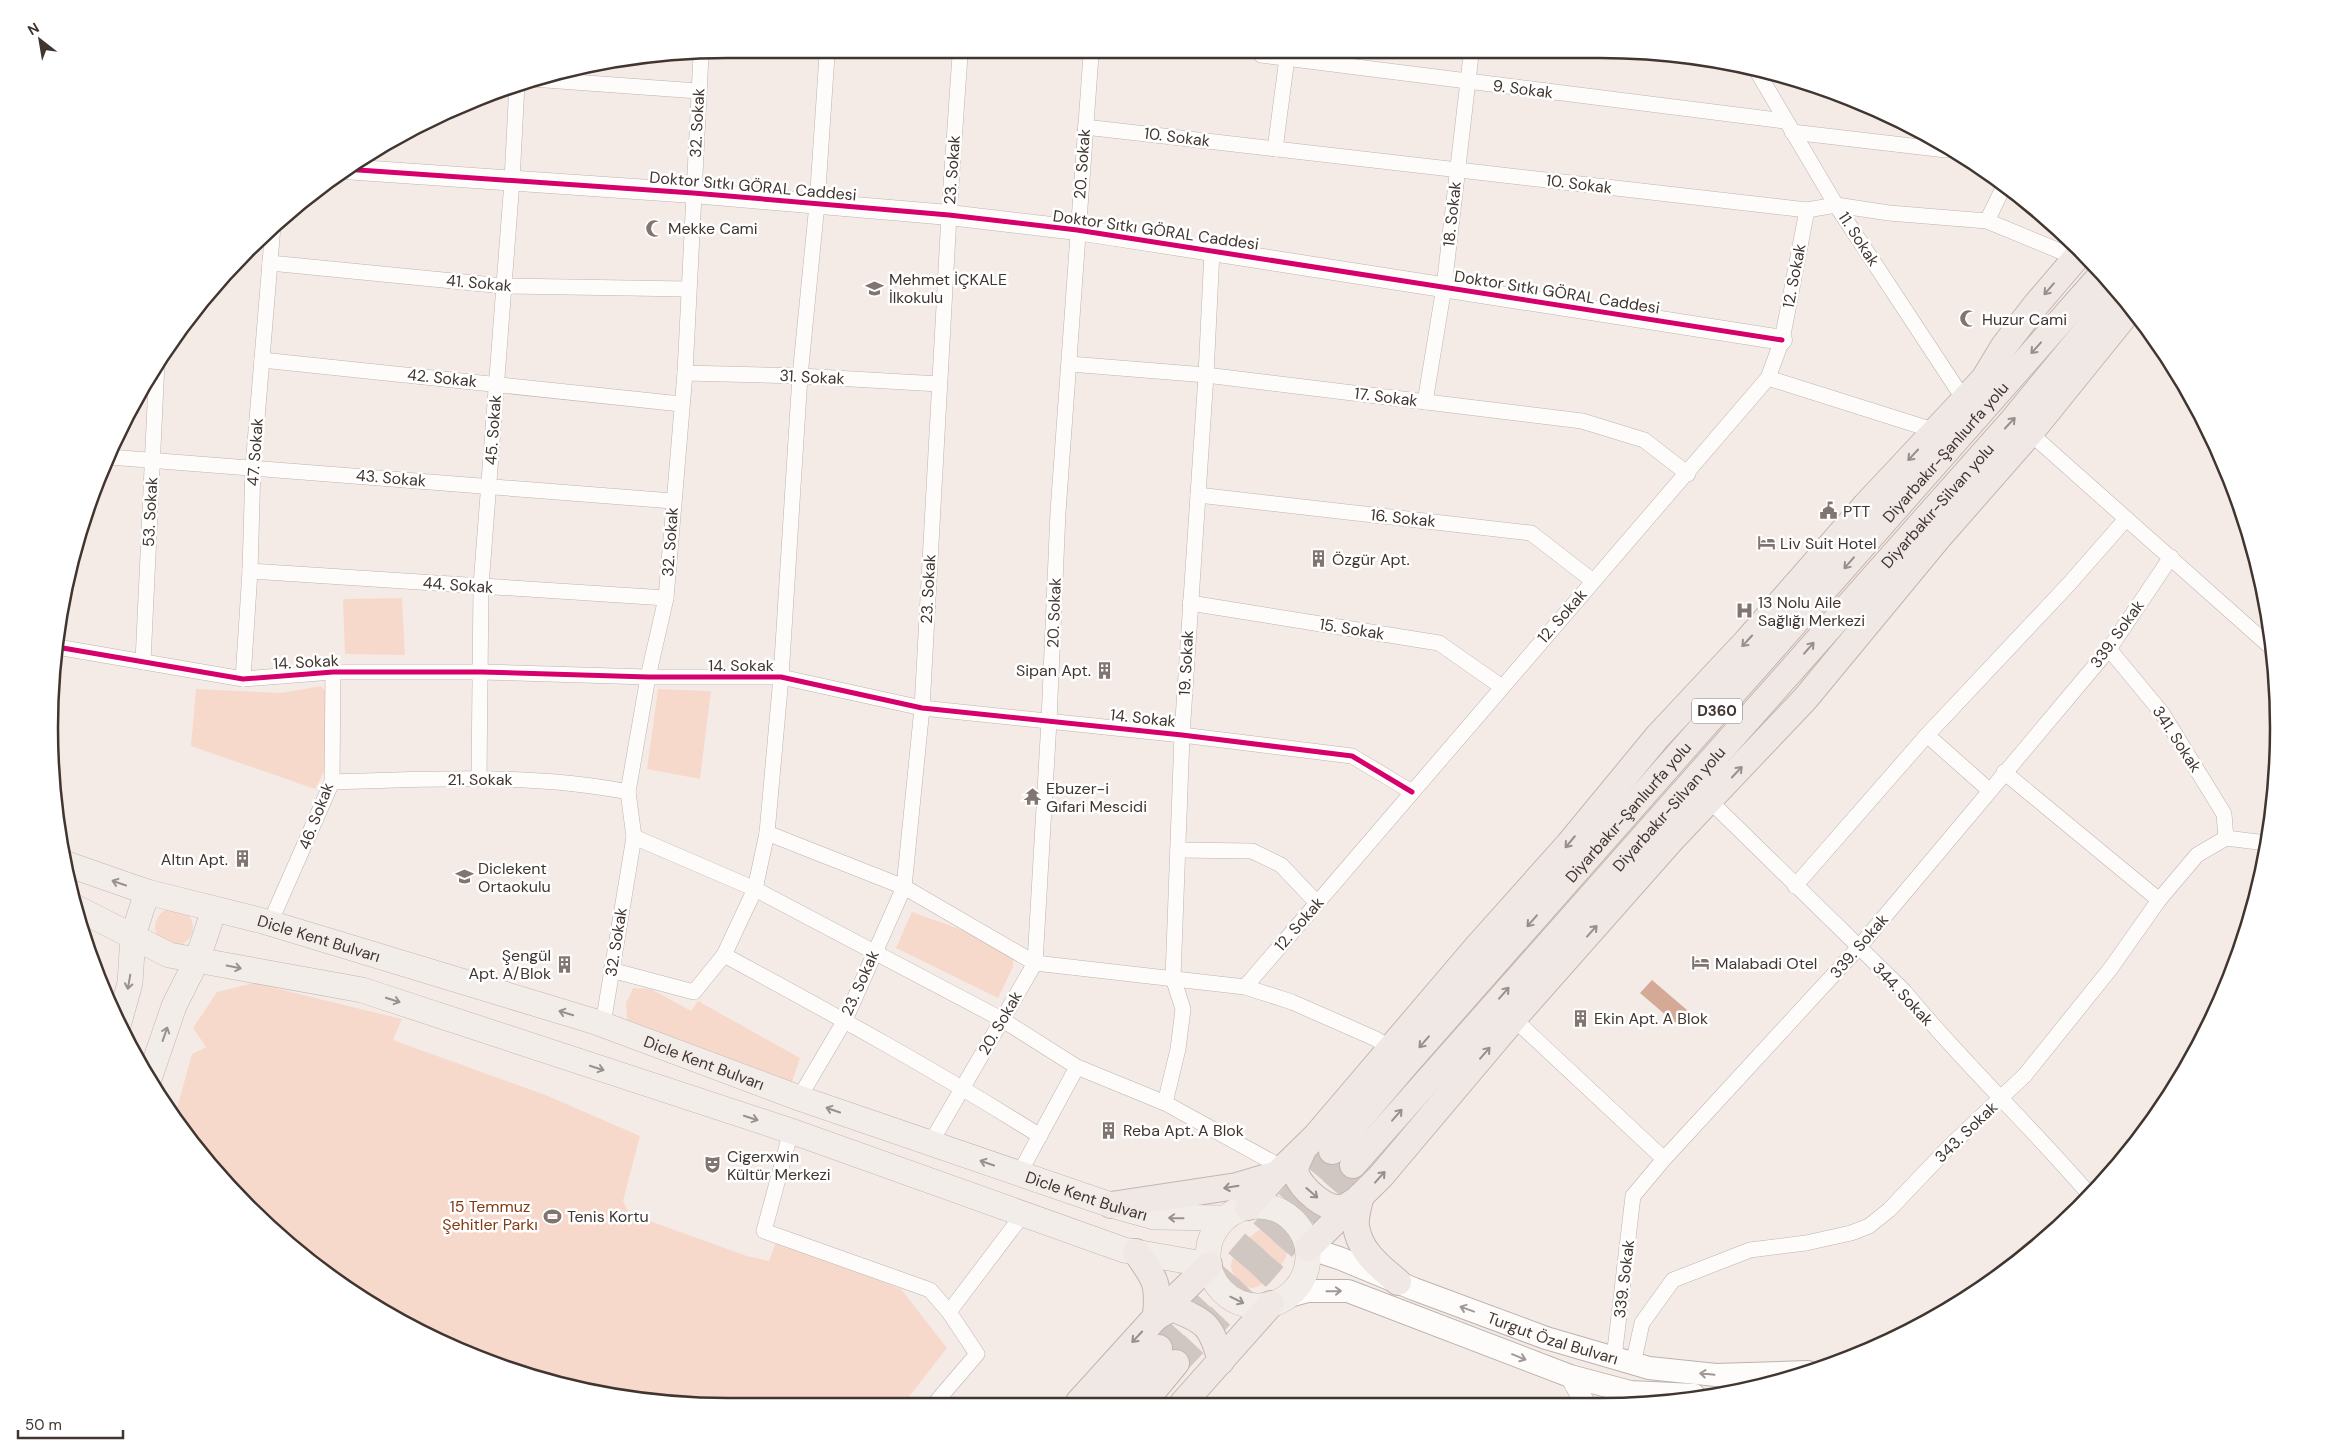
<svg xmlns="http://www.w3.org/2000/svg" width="2328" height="1455" viewBox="0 0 2328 1455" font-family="'DM Sans',sans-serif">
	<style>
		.green { fill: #f7d9cc }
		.water { fill: #d4a996 }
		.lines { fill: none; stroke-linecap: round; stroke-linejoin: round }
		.trunk-tunnel { stroke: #d1c7c2; stroke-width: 26; stroke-dasharray: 26 13; stroke-linecap: butt }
		.minor-casing { stroke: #bdb3ae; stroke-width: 16 }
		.tertiary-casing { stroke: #bdb3ae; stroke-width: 21 }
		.secondary-casing { stroke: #bdb3ae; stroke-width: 24 }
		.primary-casing { stroke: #c4b5ae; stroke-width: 26 }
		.trunk-casing { stroke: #c4b5ae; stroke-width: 28 }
		.minor { stroke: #fefcfb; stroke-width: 15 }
		.tertiary { stroke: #fefcfb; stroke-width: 20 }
		.secondary { stroke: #fefcfb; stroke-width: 22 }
		.primary { stroke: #f3ede9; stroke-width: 25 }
		.trunk { stroke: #f0e8e4; stroke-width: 26 }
		.cycleway-casing { stroke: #fff; stroke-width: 8 }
		.cycleway { stroke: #d6006c; stroke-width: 5 }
		.oneway { stroke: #988e8a }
		.oneway2 { stroke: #9a918c }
		.oneway3 { stroke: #a09896 }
		.labels { text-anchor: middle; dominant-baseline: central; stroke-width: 5; stroke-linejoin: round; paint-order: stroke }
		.shield { fill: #fff; stroke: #7a726e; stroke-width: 1 }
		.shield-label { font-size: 15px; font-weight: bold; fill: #413530 }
		.street-label { font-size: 16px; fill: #413530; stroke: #fff }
		.poi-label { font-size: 16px; fill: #413530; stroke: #fff; text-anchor: start }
		.park-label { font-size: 16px; fill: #813a14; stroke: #fff }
		.rim { fill: none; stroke: #413530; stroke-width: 2.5 }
	</style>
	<rect width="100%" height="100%" fill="#f5ebe6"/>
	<g class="green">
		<path d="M402,598L405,655L345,654L343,599Z"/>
		<path d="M321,686L328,694L324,772L315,789L191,746L196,689L281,693Z"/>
		<path d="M658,689L711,691L700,779L647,769Z"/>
		<circle cx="174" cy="927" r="19"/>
		<path d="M912,912C950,926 982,934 1013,960V967L998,998L896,948Z"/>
		<path d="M254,983L402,1019L393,1040L548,1096L640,1136L623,1201L630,1214L747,1256L769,1261L777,1240L901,1289L947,1348L905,1402L639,1400L467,1354L314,1266L217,1175L174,1119L192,1054L206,1047L193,1028L217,992Z"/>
		<path d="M633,988L651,989L691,1011L698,1001L800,1058L791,1085L627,1021L626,1003Z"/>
		<path d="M1261,1229C1276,1229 1293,1243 1285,1259C1281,1268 1261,1289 1251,1288C1246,1287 1241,1284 1238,1281C1235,1277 1232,1272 1231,1267C1230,1255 1251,1234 1261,1229Z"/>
		<path d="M1168,1326C1185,1332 1191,1341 1192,1359L1184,1369L1145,1336L1160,1328Z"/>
	</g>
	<path class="water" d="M1652,980L1687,1010L1675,1023L1640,993Z"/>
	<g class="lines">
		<g class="trunk-tunnel">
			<path d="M1159,1348L1226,1276L1332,1151"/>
			<path d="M1176,1363L1263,1271L1353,1165"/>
		</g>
		<defs>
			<g id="minor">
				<path d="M1261,55L1785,121"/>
				<path d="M1758,73L1836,205L1965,401"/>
				<path d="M532,79L698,91"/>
				<path d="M1085,127L1807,210L1836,205L1889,213L1987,221L2067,254"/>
				<path d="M1792,132L1946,150"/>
				<path d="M1275,149L1287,58"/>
				<path d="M1987,221L2005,184"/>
				<path d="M270,263L504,286L688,289"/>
				<path d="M262,360L681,404"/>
				<path d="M1070,364L1206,375L1582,421L1644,440L1688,474"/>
				<path d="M685,373L800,376L939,384"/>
				<path d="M1768,378L1936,431"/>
				<path d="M1425,402L1444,287L1471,55"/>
				<path d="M2030,433L2274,650"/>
				<path d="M109,457L673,501"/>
				<path d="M1198,495L1531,533L1593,581"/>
				<path d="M250,571L666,598"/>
				<path d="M1190,603L1439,643L1502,687"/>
				<path d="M57,647L243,679L333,672H481L648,677H781L922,708L1182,735L1352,756L1412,792"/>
				<path d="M2109,649L2162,713L2224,814L2226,838"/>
				<path d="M143,662L157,362"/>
				<path d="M243,679L250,571L253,467L273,226"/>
				<path d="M1927,735L1989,790"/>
				<path d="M2004,772L2159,900"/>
				<path d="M479,778L481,586L512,181L517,83"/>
				<path d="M332,782C431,779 530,773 628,792"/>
				<path d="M1710,801L1904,991C1962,1062 2029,1124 2089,1194"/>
				<path d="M767,833L904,887L1035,963L1245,987L1292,1002L1376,1039L1391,1049"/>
				<path d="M634,837L755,889L1001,1019L1077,1067L1165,1103L1283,1168"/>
				<path d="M1178,850L1252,851L1281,865L1317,903"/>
				<path d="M1795,886L1927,735L2069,584L2126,519"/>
				<path d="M270,923L332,782L333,672"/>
				<path d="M724,955C831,1013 937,1071 1040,1136"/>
				<path d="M611,970L694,992L724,955L755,889L767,833L781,677L800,376L817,204L827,55"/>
				<path d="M1245,987L1768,378L1782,340L1807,210"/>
				<path d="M1514,1019L1664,1159"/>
				<path d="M603,1024L634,837L628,792L648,677L666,598L685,373L701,55"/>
				<path d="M799,1098L845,1020L904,887L922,708L949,215L960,55"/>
				<path d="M1165,1103L1178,1049L1183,1009L1173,978L1182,735L1206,375L1212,251"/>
				<path d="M791,1131L764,1231L930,1290L949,1312L977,1354L936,1402"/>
				<path d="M930,1144L1035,963L1049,721L1058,512L1091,55"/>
				<path d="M1019,1174L1077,1067"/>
				<path d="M949,1312L1024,1213"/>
				<path d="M1614,1358L1633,1196L1664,1159L1859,947L2109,649L2171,557"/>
				<path d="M1633,1364L1642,1323L1673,1280L1750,1250L1806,1243L1851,1233L1869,1226L1889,1210L1948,1148L2025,1075L2111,968L2159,900L2197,855L2226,838L2266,843"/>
			</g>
			<g id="tertiary">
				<path d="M344,169L693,193L949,215L1077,230L1782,340"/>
				<path d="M1570,1376L1586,1405"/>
			</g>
			<g id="secondary">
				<path id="s1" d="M1308,1248L1339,1258L1414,1289L1546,1338L1649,1368L1716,1375L1808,1372"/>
				<path d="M1286,1297L1308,1291H1348L1570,1376L1630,1392L1694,1395"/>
			</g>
			<g id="primary">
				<path id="s2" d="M64,863L147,892L263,921L596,1022L799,1098L1111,1205L1154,1217L1225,1218"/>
				<path d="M73,906L169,955L362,990L791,1131L1124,1250L1209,1265"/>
				<path d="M118,1026L130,983L133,936L147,892"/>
				<path d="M149,1079L174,1006L197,960L214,910"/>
				<circle cx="1258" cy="1256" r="50"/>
			</g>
			<g id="trunk">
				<path id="s3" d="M1332,1151L1405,1065L2103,273"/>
				<path d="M1302,1152C1299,1159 1294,1167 1296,1174C1302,1189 1325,1210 1342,1208C1347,1207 1354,1201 1359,1199"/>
				<path id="s4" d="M1353,1165L2014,419L2119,291"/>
				<path d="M1360,1199C1358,1207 1355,1218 1356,1226C1359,1251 1380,1267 1398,1282"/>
				<path d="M1111,1205L1237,1186L1277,1174"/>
				<path d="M1248,1207L1277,1174L1316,1136L1477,947L1569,844L1658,736L1747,641L1866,505L1984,379L2004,346L2035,306L2081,252"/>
				<path d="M1308,1248L1381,1176L1521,1010L1674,837L1805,699L1938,538L2030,433L2131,308"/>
				<path d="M1136,1252C1156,1280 1159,1283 1156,1317"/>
				<path d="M1156,1317L1172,1308C1206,1321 1211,1325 1221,1361"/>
				<path d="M1079,1402L1156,1317L1209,1265"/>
				<path d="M1112,1402L1159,1348"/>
				<path d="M1143,1403L1176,1363"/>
				<path d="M1183,1403L1271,1304"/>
			</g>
		</defs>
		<use href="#minor" class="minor-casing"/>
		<use href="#tertiary" class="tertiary-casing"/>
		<use href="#secondary" class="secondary-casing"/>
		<use href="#primary" class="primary-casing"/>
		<use href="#trunk" class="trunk-casing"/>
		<use href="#minor" class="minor"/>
		<use href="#tertiary" class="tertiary"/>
		<use href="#secondary" class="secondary"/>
		<use href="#primary" class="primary"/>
		<use href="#trunk" class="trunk"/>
		<defs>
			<g id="cycleway">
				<path d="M344,169L693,193L949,215L1077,230L1782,340"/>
				<path d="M57,647L243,679L333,672H481L648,677H781L922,708L1182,735L1352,756L1412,792"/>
			</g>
		</defs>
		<use href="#cycleway" class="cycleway-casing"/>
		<use href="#cycleway" class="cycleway"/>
	</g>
	<defs><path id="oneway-shaft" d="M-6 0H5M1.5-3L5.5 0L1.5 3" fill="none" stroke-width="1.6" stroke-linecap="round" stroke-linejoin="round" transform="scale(1.25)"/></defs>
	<g class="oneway">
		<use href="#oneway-shaft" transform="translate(2049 289) rotate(131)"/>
		<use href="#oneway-shaft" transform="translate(2036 348) rotate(132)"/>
		<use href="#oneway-shaft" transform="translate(2010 423) rotate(-47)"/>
		<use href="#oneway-shaft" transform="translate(1913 455) rotate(133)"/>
		<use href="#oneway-shaft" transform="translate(1849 563) rotate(131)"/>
		<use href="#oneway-shaft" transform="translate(1747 641) rotate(133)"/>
		<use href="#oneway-shaft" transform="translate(1809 648) rotate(-49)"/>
		<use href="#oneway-shaft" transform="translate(1737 772) rotate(-47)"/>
		<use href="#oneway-shaft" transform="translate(1570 842) rotate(130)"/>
		<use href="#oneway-shaft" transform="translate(1532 921) rotate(131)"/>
		<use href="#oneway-shaft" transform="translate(1592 931) rotate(-48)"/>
		<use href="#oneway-shaft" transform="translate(1504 993) rotate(-49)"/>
		<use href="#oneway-shaft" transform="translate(1424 1042) rotate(131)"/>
		<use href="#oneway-shaft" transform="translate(1485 1053) rotate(-49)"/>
		<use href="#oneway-shaft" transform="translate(1397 1115) rotate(-49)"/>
		<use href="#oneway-shaft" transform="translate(1380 1177) rotate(-48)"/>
		<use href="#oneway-shaft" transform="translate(1231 1187) rotate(171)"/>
		<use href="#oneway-shaft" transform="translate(1312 1193) rotate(41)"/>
		<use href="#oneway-shaft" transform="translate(1137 1337) rotate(133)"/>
	</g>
	<g class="oneway2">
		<use href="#oneway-shaft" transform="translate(119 883) rotate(-161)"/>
		<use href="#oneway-shaft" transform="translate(234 967) rotate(11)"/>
		<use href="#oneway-shaft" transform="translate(129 982) rotate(100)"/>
		<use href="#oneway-shaft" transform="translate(393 1000) rotate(18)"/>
		<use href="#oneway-shaft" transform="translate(566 1013) rotate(-163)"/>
		<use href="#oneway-shaft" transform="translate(165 1034) rotate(-71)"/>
		<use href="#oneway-shaft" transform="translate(597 1068) rotate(18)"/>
		<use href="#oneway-shaft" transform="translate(833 1110) rotate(-161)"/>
		<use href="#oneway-shaft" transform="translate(751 1118) rotate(18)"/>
		<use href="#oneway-shaft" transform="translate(987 1163) rotate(-161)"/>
		<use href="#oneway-shaft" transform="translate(1176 1218) rotate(-179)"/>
		<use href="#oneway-shaft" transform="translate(1237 1300) rotate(26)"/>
	</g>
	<g class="oneway3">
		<use href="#oneway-shaft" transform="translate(1334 1291) rotate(-1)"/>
		<use href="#oneway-shaft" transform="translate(1467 1309) rotate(-160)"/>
		<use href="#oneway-shaft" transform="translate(1519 1357) rotate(22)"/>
		<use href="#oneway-shaft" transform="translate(1707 1374) rotate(-174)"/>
	</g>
	<defs>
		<symbol id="mosque-bare" viewBox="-9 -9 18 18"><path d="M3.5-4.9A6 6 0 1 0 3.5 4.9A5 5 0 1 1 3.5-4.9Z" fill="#807570" stroke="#fff" stroke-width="2.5" paint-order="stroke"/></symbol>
		<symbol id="school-bare" viewBox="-9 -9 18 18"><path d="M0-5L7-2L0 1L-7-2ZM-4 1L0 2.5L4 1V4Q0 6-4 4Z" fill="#807570" stroke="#fff" stroke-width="2.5" paint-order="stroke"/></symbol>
		<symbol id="civic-bare" viewBox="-9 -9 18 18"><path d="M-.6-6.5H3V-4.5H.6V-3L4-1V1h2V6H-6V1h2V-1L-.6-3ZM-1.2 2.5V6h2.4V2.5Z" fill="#807570" stroke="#fff" stroke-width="2.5" paint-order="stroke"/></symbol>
		<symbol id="hotel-bare" viewBox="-9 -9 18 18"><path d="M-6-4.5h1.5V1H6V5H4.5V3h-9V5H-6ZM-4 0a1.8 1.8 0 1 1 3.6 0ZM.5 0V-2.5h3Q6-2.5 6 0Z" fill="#807570" stroke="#fff" stroke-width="2.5" paint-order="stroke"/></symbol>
		<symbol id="building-bare" viewBox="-9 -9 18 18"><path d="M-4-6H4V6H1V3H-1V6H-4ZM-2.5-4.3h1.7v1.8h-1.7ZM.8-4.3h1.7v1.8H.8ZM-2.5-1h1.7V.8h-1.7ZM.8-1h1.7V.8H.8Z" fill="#807570" stroke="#fff" stroke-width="2.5" paint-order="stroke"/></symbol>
		<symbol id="hospital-bare" viewBox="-9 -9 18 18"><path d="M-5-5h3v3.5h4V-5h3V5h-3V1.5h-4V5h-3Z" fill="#807570" stroke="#fff" stroke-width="2.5" paint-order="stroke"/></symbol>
		<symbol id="temple-bare" viewBox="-9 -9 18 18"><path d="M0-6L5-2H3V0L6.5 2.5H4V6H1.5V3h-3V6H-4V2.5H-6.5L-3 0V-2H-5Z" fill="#807570" stroke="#fff" stroke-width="2.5" paint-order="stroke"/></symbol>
		<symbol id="theatre-bare" viewBox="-9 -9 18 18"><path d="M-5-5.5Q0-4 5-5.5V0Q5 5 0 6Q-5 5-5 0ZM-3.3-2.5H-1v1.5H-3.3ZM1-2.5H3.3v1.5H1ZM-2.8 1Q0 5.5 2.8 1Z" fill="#807570" stroke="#fff" stroke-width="2.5" paint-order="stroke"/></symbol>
		<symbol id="stadium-bare" viewBox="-9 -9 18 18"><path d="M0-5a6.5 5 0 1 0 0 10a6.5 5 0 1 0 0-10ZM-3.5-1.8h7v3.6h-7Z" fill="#807570" stroke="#fff" stroke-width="2.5" paint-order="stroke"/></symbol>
	</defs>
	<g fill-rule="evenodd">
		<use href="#mosque-bare" x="642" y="216" width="25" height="25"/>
		<use href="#school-bare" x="862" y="276" width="25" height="25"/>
		<use href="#mosque-bare" x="1956" y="306" width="25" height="25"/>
		<use href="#civic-bare" x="1816" y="498" width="25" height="25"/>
		<use href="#hotel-bare" x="1754" y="530" width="25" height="25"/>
		<use href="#building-bare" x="1306" y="546" width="25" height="25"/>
		<use href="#hospital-bare" x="1732" y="598" width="25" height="25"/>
		<use href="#building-bare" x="1092" y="658" width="25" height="25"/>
		<use href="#temple-bare" x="1020" y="784" width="25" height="25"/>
		<use href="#building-bare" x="230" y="846" width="25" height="25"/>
		<use href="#school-bare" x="452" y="864" width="25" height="25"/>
		<use href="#hotel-bare" x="1688" y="950" width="25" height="25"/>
		<use href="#building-bare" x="552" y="952" width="25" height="25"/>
		<use href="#building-bare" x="1568" y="1006" width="25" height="25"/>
		<use href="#building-bare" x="1096" y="1118" width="25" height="25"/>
		<use href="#theatre-bare" x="700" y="1152" width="25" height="25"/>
		<use href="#stadium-bare" x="540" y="1204" width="25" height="25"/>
	</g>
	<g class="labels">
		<rect class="shield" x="1692" y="698.5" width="50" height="25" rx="4"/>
		<g class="shield-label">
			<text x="1717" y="711">D360</text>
		</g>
		<g class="street-label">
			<text transform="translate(1523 89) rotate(7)">9. Sokak</text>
			<text transform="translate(697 123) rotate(-87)">32. Sokak</text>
			<text transform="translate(1177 137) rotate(7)">10. Sokak</text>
			<text transform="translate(1082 164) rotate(-86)">20. Sokak</text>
			<text transform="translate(952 170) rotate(-86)">23. Sokak</text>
			<text transform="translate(1579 184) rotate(7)">10. Sokak</text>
			<text transform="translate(753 186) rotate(5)">Doktor Sıtkı GÖRAL Caddesi</text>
			<text transform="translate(1452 214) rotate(-84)">18. Sokak</text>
			<text transform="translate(1156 230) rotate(8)">Doktor Sıtkı GÖRAL Caddesi</text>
			<text transform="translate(1859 239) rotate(57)">11. Sokak</text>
			<text transform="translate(1794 276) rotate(-79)">12. Sokak</text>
			<text transform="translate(479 283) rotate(5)">41. Sokak</text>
			<text transform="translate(1557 292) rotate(9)">Doktor Sıtkı GÖRAL Caddesi</text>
			<text transform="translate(812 377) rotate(3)">31. Sokak</text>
			<text transform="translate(442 378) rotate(6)">42. Sokak</text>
			<text transform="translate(1386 397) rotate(7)">17. Sokak</text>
			<text transform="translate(493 430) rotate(-86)">45. Sokak</text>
			<text transform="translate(255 452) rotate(-86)">47. Sokak</text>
			<text stroke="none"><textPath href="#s3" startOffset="930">Diyarbakır-Şanlıurfa yolu</textPath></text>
			<text transform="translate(391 478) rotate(5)">43. Sokak</text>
			<text stroke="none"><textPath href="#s4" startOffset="881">Diyarbakır-Silvan yolu</textPath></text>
			<text transform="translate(150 512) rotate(-87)">53. Sokak</text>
			<text transform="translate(1403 518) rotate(6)">16. Sokak</text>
			<text transform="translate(670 542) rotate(-86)">32. Sokak</text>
			<text transform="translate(458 585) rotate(4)">44. Sokak</text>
			<text transform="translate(928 589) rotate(-87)">23. Sokak</text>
			<text transform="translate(1054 613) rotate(-88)">20. Sokak</text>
			<text transform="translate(1562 616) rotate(-49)">12. Sokak</text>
			<text transform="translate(1352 629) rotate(9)">15. Sokak</text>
			<text transform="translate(2117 634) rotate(-54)">339. Sokak</text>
			<text transform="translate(306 662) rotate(-3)">14. Sokak</text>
			<text transform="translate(1186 663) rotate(-87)">19. Sokak</text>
			<text x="741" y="665">14. Sokak</text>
			<text transform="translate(1143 718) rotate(6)">14. Sokak</text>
			<text transform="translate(2177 739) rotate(57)">341. Sokak</text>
			<text x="480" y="779">21. Sokak</text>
			<text stroke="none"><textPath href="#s4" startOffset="476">Diyarbakır-Silvan yolu</textPath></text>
			<text stroke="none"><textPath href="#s3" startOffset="450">Diyarbakır-Şanlıurfa yolu</textPath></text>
			<text transform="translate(316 816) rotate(-69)">46. Sokak</text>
			<text transform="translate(1299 924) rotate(-49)">12. Sokak</text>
			<text stroke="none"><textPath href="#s2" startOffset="266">Dicle Kent Bulvarı</textPath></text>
			<text transform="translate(616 942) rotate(-81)">32. Sokak</text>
			<text transform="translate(1859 946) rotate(-49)">339. Sokak</text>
			<text transform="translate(860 983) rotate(-66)">23. Sokak</text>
			<text transform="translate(1903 994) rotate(47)">344. Sokak</text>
			<text transform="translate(1000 1023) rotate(-60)">20. Sokak</text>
			<text stroke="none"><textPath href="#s2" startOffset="671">Dicle Kent Bulvarı</textPath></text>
			<text transform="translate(1966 1132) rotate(-44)">343. Sokak</text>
			<text stroke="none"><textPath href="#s2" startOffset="1076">Dicle Kent Bulvarı</textPath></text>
			<text transform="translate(1624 1279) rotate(-83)">339. Sokak</text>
			<text stroke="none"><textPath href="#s1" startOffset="261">Turgut Özal Bulvarı</textPath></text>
		</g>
		<g class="poi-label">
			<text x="668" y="228">Mekke Cami</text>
			<text x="889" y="279">Mehmet İÇKALE<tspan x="889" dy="18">İlkokulu</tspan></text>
			<text x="1982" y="319">Huzur Cami</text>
			<text x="1843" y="511">PTT</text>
			<text x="1780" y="543">Liv Suit Hotel</text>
			<text x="1332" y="559">Özgür Apt.</text>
			<text x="1758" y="602">13 Nolu Aile<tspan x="1758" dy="18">Sağlığı Merkezi</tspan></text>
			<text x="1091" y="670" text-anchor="end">Sipan Apt.</text>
			<text x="1046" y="788">Ebuzer-i<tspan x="1046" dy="18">Gıfari Mescidi</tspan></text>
			<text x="228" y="859" text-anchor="end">Altın Apt.</text>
			<text x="478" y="868">Diclekent<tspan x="478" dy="18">Ortaokulu</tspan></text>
			<text x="551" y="955" text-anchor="end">Şengül<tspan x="551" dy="18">Apt. A/Blok</tspan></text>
			<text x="1715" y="963">Malabadi Otel</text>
			<text x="1594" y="1018">Ekin Apt. A Blok</text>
			<text x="1123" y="1130">Reba Apt. A Blok</text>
			<text x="727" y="1156">Cigerxwin<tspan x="727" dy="18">Kültür Merkezi</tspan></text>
			<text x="567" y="1216">Tenis Kortu</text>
		</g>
		<g class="park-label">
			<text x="490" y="1206">15 Temmuz<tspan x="490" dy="18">Şehitler Parkı</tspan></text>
		</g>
	</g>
	<path d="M0 0H2328V1455H0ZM728 58H1600A670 670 0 0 1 2270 728V728A670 670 0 0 1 1600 1398H728A670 670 0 0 1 58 728V728A670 670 0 0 1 728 58Z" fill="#fff" fill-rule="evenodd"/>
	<path class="rim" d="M728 58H1600A670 670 0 0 1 2270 728V728A670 670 0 0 1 1600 1398H728A670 670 0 0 1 58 728V728A670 670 0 0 1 728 58Z"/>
	<g transform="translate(40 40) rotate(329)" stroke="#ffffff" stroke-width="4" paint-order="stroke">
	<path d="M0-4L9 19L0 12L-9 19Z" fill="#413530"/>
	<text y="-8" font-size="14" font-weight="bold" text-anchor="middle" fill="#413530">N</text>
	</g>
	<path d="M18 1430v8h105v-8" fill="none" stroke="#413530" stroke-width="2.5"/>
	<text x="25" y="1430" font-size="15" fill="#413530" stroke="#ffffff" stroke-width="4" paint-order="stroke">50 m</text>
</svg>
